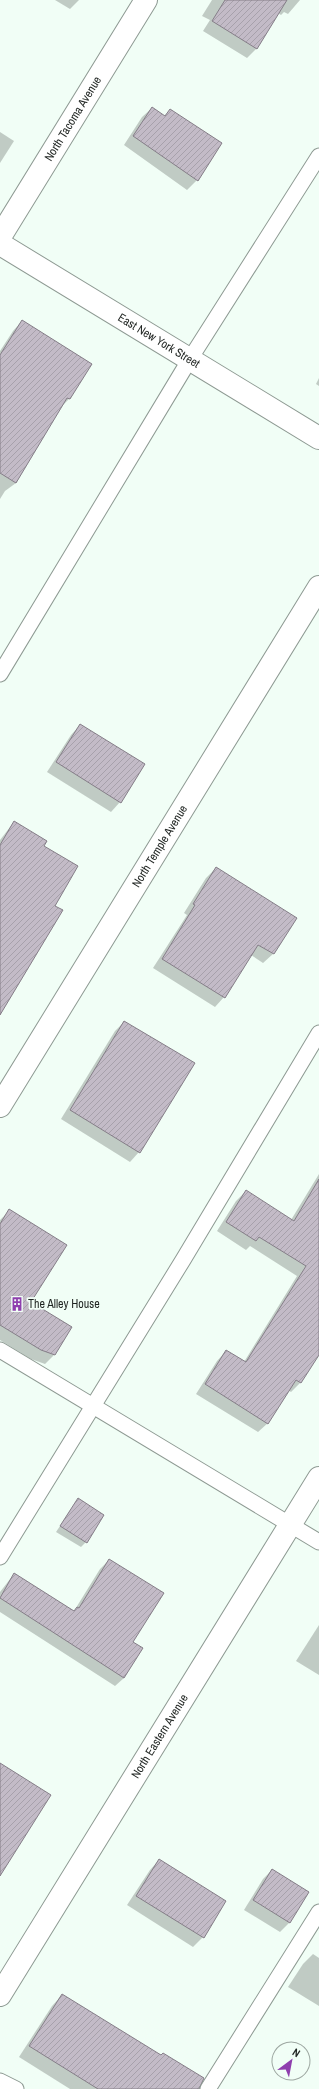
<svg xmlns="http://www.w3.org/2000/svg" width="319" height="2089" viewBox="0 0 319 2089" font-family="'Archivo Narrow',sans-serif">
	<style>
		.shadow { fill: #0003 }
		.building { fill: url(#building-hatch); stroke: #857e88 }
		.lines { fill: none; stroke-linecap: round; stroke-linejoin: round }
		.lane-casing { stroke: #8e9a93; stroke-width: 17 }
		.street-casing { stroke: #8e9a93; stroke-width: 24 }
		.secondary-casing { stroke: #8e9a93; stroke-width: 24 }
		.lane { stroke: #fff; stroke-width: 15 }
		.street { stroke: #fff; stroke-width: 22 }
		.secondary { stroke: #fff; stroke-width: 22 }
		.labels { text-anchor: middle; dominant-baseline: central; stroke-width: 3.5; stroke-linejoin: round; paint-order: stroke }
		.street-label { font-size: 12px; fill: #1f2421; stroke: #f1fef6 }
		.poi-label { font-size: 12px; fill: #1f2421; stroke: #f1fef6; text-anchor: start }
	</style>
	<defs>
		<pattern id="building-hatch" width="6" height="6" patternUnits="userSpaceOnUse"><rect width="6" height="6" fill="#c3bbc7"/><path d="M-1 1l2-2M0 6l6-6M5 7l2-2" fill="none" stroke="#a7a1ab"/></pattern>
	</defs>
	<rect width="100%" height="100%" fill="#f1fef6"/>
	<g class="shadow">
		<path d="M55,0H79L70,9Z"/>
		<path d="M212,0H300L288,14L284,12L281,15L278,13L257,48L247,58L203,31L210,20L202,16Z"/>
		<path d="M152,108L164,116L170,110L197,180L187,190L124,145L142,117Z"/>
		<path d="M0,132L14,141L0,163Z"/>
		<path d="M22,321L91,364L69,399L59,409L16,483L5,491L0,499V351L13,331Z"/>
		<path d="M319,378V386L316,384Z"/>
		<path d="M80,725L120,802L111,812L47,772L71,735Z"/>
		<path d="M14,822L43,847L53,906L0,1008V840Z"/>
		<path d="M216,868L295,918L273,954L263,963L251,955L224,997L215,1007L153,968L187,915L184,913L206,878Z"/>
		<path d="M124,1022L139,1152L130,1162L61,1119L115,1031Z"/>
		<path d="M319,1174V1353L300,1383L291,1392L288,1390L268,1423L258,1432L196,1394L217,1361L226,1351L244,1362L297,1276L250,1246L246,1250L217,1231L236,1201L246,1191L291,1220Z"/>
		<path d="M9,1211L30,1302L54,1355L45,1364L31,1359L0,1340V1220Z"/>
		<path d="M78,1499L86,1542L81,1547L56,1532Z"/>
		<path d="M109,1560L132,1642L124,1678L115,1686L0,1612V1592L14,1574L74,1611L100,1569Z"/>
		<path d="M319,1625V1675L296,1661Z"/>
		<path d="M159,1860L203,1937L193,1947L127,1905L150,1870Z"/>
		<path d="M272,1870L290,1922L280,1932L244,1910L263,1879Z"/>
		<path d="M313,1954L319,1958V2006L288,1987L303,1964Z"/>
		<path d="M62,1995L196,2089H70L19,2057L52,2006Z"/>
	</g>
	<g class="building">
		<path d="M225,0H287L257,49L212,21Z"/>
		<path d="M152,107L165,116L170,109L222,143L198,181L133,136Z"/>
		<path d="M22,320L92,364L70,399L67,398L16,483L0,473V355Z"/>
		<path d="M80,724L145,764L121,803L56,762Z"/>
		<path d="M14,821L47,841L44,846L78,866L55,906L63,910L0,1015V845Z"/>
		<path d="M216,867L297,918L274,954L258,945L225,998L162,959L195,905L193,904Z"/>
		<path d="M124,1021L195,1063L140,1153L70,1110Z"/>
		<path d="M319,1179V1355L301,1383L296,1380L268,1424L205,1384L226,1350L246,1362L306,1266L259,1237L256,1241L226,1222L246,1190L294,1221Z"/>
		<path d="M9,1209L67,1245L31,1302L72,1327L55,1355L41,1350L0,1325V1224Z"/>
		<path d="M78,1498L104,1515L87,1543L60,1526Z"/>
		<path d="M109,1559L164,1593L133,1642L143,1648L124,1678L0,1598L14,1573L74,1611L77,1607L79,1608Z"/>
		<path d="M0,1763L51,1795L0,1876Z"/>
		<path d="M159,1859L226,1901L204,1938L136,1896Z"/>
		<path d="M272,1869L309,1892L290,1923L253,1900Z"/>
		<path d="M62,1994L161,2055L163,2053L204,2078L199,2089H98L29,2046Z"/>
	</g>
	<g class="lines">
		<defs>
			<g id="lane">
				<path d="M0,674L190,359L319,156"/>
				<path d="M0,1350L319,1542"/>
				<path d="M0,1557L183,1260L319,1033"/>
				<path d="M0,2081L16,2089"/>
				<path d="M208,2089L319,1912"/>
			</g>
			<g id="street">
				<path id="s1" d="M0,237L146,0"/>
				<path id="s2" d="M0,1106L319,587"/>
				<path id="s3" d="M0,1995L319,1478"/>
			</g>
			<g id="secondary">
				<path id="s4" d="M0,244L319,438"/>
			</g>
		</defs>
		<use href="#lane" class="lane-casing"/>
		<use href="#street" class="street-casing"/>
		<use href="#secondary" class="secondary-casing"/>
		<use href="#lane" class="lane"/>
		<use href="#street" class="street"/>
		<use href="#secondary" class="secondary"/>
	</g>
	<defs>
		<symbol id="building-bare" viewBox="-9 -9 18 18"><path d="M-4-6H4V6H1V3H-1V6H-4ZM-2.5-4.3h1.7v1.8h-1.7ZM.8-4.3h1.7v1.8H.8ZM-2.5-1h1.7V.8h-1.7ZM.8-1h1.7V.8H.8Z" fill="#8f3fae" stroke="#f1fef6" stroke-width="2.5" paint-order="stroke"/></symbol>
	</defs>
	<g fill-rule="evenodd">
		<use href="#building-bare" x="7" y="1294" width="20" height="20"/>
	</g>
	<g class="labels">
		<g class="street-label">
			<text stroke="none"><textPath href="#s1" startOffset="139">North Tacoma Avenue</textPath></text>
			<text stroke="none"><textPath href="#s4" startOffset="186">East New York Street</textPath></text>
			<text stroke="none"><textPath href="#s2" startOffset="305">North Temple Avenue</textPath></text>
			<text stroke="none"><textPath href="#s3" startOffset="304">North Eastern Avenue</textPath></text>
		</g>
		<g class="poi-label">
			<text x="28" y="1304">The Alley House</text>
		</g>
	</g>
	<g transform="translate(291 2061) rotate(32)"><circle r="19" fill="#f1fef6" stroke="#9da7a1"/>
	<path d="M0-3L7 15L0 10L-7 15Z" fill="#8f3fae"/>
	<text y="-6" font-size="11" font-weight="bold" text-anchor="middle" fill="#1f2421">N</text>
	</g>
</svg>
